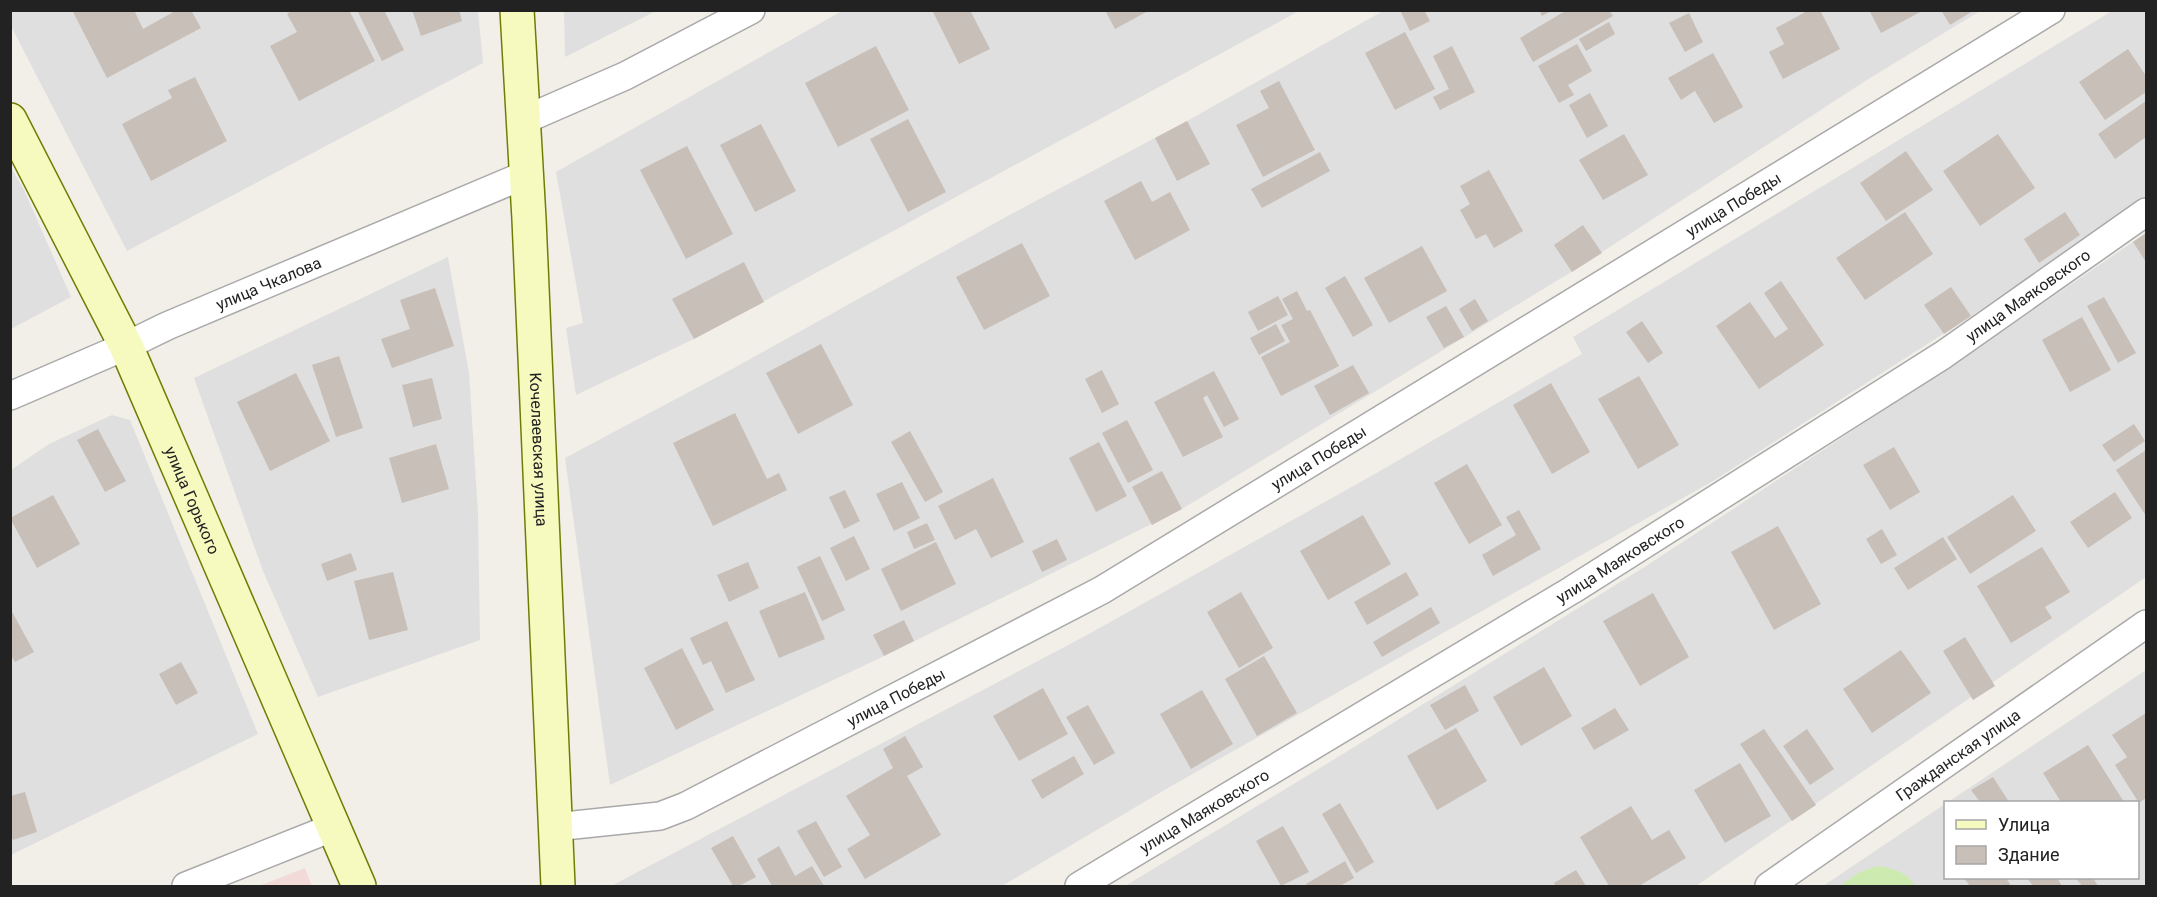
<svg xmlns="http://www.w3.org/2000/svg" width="2157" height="897" viewBox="0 0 2157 897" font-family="Roboto,sans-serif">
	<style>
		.residential { fill: #e0dfdf }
		.commercial { fill: #f2dad9 }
		.grass { fill: #cdebb0 }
		.building { fill: #c7bfb8 }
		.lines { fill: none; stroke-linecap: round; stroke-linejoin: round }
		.street-casing { stroke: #a9a9a9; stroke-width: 30 }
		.secondary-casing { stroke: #707d05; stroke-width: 36 }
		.street { stroke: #fff; stroke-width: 27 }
		.secondary { stroke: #f7fabf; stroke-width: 33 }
		.labels { text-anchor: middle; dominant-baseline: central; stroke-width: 4.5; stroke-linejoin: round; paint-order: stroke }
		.street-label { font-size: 16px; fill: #222; stroke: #fff }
	</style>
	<rect width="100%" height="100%" fill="#f2efe9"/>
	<g class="residential">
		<path d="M11,10L478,11L483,63L127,251L11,26Z"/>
		<path d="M564,10H656V11L565,57Z"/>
		<path d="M842,11H1299L694,339L576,395L566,328L583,323L556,172Z"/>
		<path d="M1383,11H1980L1870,78L1568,274L1182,509L880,658L610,785L565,458L734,368L1015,212L1187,121Z"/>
		<path d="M2112,11H2145L2146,14V197L1971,316L1713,481L1173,785L1002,886H615V884L1087,635L1373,475L1582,354L1573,337Z"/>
		<path d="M10,166L24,190L71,297L11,329Z"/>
		<path d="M2146,233V577L1696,886H1125L1325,765L1646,566L1947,369Z"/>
		<path d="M448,257L469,373L478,513L480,640L318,697L263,571L194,378Z"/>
		<path d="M112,415L130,420L258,734L11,855V470L49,444Z"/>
		<path d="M2146,670V886H1823L1945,804L1946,878H2138V802H1948Z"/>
	</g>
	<path class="commercial" d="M305,868L312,886H259Z"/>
	<path class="grass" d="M1877,866C1892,868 1908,872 1915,886H1840L1858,873Z"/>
	<g class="building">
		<path d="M72,10H134L143,29L177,10H191L201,28L107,78Z"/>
		<path d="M293,10H349L375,61L299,101L270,46L297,32L287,14Z"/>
		<path d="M357,10H384L404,50L382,61Z"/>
		<path d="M412,10H459L462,21L421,36Z"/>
		<path d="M932,10H970L990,49L959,64Z"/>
		<path d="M1105,10H1150L1115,29Z"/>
		<path d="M1400,10H1424L1430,21L1410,31Z"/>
		<path d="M1539,10H1553L1542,16Z"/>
		<path d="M1567,10H1609L1613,16L1533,62L1520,38Z"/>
		<path d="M1809,10H1820L1840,49L1783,79L1769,52L1784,44L1776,28Z"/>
		<path d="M1869,10H1924L1881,33Z"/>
		<path d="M1941,10H1970L1971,12L1950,25Z"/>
		<path d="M1689,13L1703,42L1685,52L1669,23Z"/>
		<path d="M1609,22L1615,34L1586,51L1579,39Z"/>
		<path d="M1405,32L1435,89L1395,110L1365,53Z"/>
		<path d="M1577,44L1592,71L1568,85L1574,95L1559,103L1538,66Z"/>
		<path d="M876,46L909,110L838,147L805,83Z"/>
		<path d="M1452,46L1475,92L1440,110L1433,97L1449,89L1433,56Z"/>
		<path d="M2128,49L2146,76V92L2105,120L2079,82Z"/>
		<path d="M1713,53L1743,107L1714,123L1695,91L1681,100L1668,78Z"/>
		<path d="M195,77L227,141L151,181L122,124L172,98L168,90Z"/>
		<path d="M1279,81L1315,150L1263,177L1236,125L1269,108L1260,91Z"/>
		<path d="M1590,93L1608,126L1587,138L1569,105Z"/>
		<path d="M2146,101V137L2115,159L2098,134Z"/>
		<path d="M908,119L946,192L908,212L870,139Z"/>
		<path d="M1187,121L1210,164L1177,181L1155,138Z"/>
		<path d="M761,124L796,191L755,212L720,145Z"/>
		<path d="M1624,134L1648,175L1603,200L1579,160Z"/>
		<path d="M1998,134L2035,188L1980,226L1943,171Z"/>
		<path d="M687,146L733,234L686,259L640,170Z"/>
		<path d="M1906,151L1933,190L1886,221L1860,183Z"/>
		<path d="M1320,152L1330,171L1262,208L1251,189Z"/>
		<path d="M1489,170L1523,231L1494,248L1486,234L1476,239L1460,210L1470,204L1460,186Z"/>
		<path d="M1141,181L1152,202L1170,192L1190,230L1135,260L1104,201Z"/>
		<path d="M1905,212L1933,254L1865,300L1836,258Z"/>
		<path d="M2065,212L2080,235L2039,263L2024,239Z"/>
		<path d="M1583,225L1602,253L1572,272L1554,245Z"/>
		<path d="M2146,233V262L2133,242Z"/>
		<path d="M1022,243L1050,296L984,330L956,277Z"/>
		<path d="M1422,246L1447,291L1389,323L1364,278Z"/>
		<path d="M744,262L764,302L694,339L672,299Z"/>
		<path d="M1345,276L1373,325L1353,337L1325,288Z"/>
		<path d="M1781,281L1824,345L1759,389L1716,326L1750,302L1775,338L1788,329L1764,293Z"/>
		<path d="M1951,287L1971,316L1944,334L1924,305Z"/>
		<path d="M435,288L454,346L392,368L381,339L410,329L400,300Z"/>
		<path d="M1297,291L1307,311L1310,310L1339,366L1281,396L1261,357L1290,342L1281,325L1293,319L1282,299Z"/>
		<path d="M1278,296L1288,315L1258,331L1248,312Z"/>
		<path d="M2104,297L2136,353L2118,363L2087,306Z"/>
		<path d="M1475,299L1488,321L1472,331L1459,309Z"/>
		<path d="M1446,306L1464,337L1444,348L1426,317Z"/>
		<path d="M2082,317L2111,370L2070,392L2042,340Z"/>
		<path d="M1642,321L1663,353L1648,363L1626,332Z"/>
		<path d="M1276,324L1285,341L1259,355L1250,338Z"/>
		<path d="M821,344L853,405L798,434L766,373Z"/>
		<path d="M339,356L363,428L336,437L312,365Z"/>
		<path d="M1353,365L1369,393L1330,415L1314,386Z"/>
		<path d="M1102,370L1119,404L1102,413L1085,379Z"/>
		<path d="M1214,371L1239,419L1224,427L1207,395L1203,398L1223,437L1183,457L1154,402Z"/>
		<path d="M296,373L330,441L270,471L237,402Z"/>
		<path d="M1639,376L1679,445L1638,469L1598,399Z"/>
		<path d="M432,378L442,419L413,427L402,385Z"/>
		<path d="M1551,383L1590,452L1552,474L1513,405Z"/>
		<path d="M735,413L767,479L779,473L787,490L713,526L673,443Z"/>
		<path d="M1127,420L1153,470L1128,483L1102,433Z"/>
		<path d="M2134,424L2145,441L2114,462L2102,445Z"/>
		<path d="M98,429L126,481L105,492L77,440Z"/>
		<path d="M910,431L943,492L925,502L891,442Z"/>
		<path d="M1099,442L1127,496L1096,512L1069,458Z"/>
		<path d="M436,444L449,489L402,503L389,458Z"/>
		<path d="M1894,447L1920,492L1890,510L1863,465Z"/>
		<path d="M2146,450V516L2116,470Z"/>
		<path d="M1467,464L1502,525L1469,544L1434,483Z"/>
		<path d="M1162,471L1182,509L1152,525L1132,487Z"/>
		<path d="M993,478L1024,542L991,558L976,529L955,540L938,506Z"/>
		<path d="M902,482L920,518L894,531L876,494Z"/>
		<path d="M845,490L860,521L844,529L829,497Z"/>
		<path d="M2115,492L2132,518L2088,548L2070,522Z"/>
		<path d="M53,495L80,544L37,568L10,518Z"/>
		<path d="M2013,495L2036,531L1970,574L1947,537Z"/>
		<path d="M1519,510L1541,549L1493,576L1482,555L1516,535L1506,517Z"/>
		<path d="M1363,515L1391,564L1328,600L1300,551Z"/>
		<path d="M927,523L935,540L914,549L907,532Z"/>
		<path d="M1778,526L1821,604L1774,630L1731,552Z"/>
		<path d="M1882,529L1897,555L1881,564L1866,539Z"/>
		<path d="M854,536L870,569L846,581L830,548Z"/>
		<path d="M1943,537L1957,559L1908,590L1894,568Z"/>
		<path d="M1057,539L1067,560L1042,572L1032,551Z"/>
		<path d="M936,542L956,584L901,611L881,569Z"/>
		<path d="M2042,547L2070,592L2045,607L2052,618L2011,643L1977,586Z"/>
		<path d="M351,553L357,570L327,581L321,564Z"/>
		<path d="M820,556L845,610L822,621L797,567Z"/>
		<path d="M748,562L759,588L729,602L717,575Z"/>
		<path d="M393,572L408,630L369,640L354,581Z"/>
		<path d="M1406,572L1419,595L1367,625L1354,602Z"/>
		<path d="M805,592L825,639L779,658L759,611Z"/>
		<path d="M1241,592L1273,648L1239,668L1207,612Z"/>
		<path d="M1653,593L1689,657L1640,686L1603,621Z"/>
		<path d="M1431,607L1440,623L1382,657L1373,642Z"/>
		<path d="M10,608L34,652L15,662L10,654Z"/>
		<path d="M904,620L914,641L884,656L873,635Z"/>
		<path d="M727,621L755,680L726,693L711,661L703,665L690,638Z"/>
		<path d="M1965,637L1995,686L1973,700L1943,651Z"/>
		<path d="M682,648L714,710L676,730L644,668Z"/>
		<path d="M1901,650L1931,693L1872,733L1843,689Z"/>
		<path d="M1264,656L1297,713L1257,736L1225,679Z"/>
		<path d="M181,662L198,693L176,705L159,674Z"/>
		<path d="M1544,667L1572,716L1521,746L1493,697Z"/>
		<path d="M1465,685L1479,711L1445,730L1430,705Z"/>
		<path d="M1043,688L1068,734L1019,761L993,716Z"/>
		<path d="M1202,690L1233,744L1191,769L1160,714Z"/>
		<path d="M1088,705L1115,753L1094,765L1066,717Z"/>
		<path d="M1615,708L1629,730L1594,750L1581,728Z"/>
		<path d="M2146,713V798L2139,803L2115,765L2127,757L2112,735Z"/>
		<path d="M1456,728L1487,781L1437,810L1407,756Z"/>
		<path d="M1764,729L1816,805L1792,821L1740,744Z"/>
		<path d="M1807,729L1834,769L1810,785L1783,746Z"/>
		<path d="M905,736L923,767L907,776L941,835L865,879L847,849L870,835L846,796L893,768L883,749Z"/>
		<path d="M2088,745L2124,802H2061L2043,773Z"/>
		<path d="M1074,756L1084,774L1042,799L1031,780Z"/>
		<path d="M1740,763L1771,816L1725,843L1694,790Z"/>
		<path d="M1993,777L2009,802H1980L1971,790Z"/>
		<path d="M25,792L37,832L13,840L10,832V796Z"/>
		<path d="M1340,803L1374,862L1356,873L1322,814Z"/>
		<path d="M1631,806L1652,840L1669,830L1686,858L1639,886H1609L1580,837Z"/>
		<path d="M816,821L842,867L824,877L797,831Z"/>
		<path d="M1283,826L1309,872L1281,886L1256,841Z"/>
		<path d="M733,836L756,877L739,886H733L711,848Z"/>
		<path d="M779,846L795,876L812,866L824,886H772L757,859Z"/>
		<path d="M1345,861L1354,878L1340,886H1308L1306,884Z"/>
		<path d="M1576,870L1586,886H1556L1554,883Z"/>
		<path d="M1964,878H2006L2011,886H1970Z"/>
		<path d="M2027,878H2057L2062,886H2033Z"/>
		<path d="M2076,878H2093L2098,886H2082Z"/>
	</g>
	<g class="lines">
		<defs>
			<g id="street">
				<path d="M524,120L625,76L751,10"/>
				<path id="s1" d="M10,396L126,346L167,326L527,174"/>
				<path id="s2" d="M555,827L660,816L686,806L1102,590L2051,10"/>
				<path d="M186,886L334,827"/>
				<path id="s3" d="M1079,886L1572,590L1943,355L2146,212"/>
				<path id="s4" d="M1769,886L2146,624"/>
			</g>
			<g id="secondary">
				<path id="s5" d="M517,10L529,219L558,886"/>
				<path id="s6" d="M10,120L126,346L359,886"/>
			</g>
		</defs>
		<use href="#street" class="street-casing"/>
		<use href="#secondary" class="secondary-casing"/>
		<use href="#street" class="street"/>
		<use href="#secondary" class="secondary"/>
	</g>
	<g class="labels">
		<g class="street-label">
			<text stroke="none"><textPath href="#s2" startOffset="1342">улица Победы</textPath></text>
			<text stroke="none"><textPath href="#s1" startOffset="282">улица Чкалова</textPath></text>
			<text stroke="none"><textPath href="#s3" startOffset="1118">улица Маяковского</textPath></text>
			<text stroke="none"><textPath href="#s5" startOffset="440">Кочелаевская улица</textPath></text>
			<text stroke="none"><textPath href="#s2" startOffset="856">улица Победы</textPath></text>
			<text stroke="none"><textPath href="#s6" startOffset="422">улица Горького</textPath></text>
			<text stroke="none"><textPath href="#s3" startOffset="632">улица Маяковского</textPath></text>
			<text stroke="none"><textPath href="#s2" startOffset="370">улица Победы</textPath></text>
			<text stroke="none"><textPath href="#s4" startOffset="230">Гражданская улица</textPath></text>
			<text stroke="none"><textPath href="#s3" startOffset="146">улица Маяковского</textPath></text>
		</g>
	</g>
	<rect width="2157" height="897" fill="none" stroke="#222222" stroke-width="24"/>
	<rect x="1944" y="801" width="195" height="78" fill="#ffffff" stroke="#a7a7a7" stroke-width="1.5"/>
	<rect x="1956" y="820" width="30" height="9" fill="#f7fabf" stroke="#a7a7a7" stroke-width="1.5"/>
	<text x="1998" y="831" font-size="18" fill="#222222">Улица</text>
	<rect x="1956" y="846" width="30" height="18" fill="#c7bfb8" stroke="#a7a7a7" stroke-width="1.5"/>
	<text x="1998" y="861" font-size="18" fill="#222222">Здание</text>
</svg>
